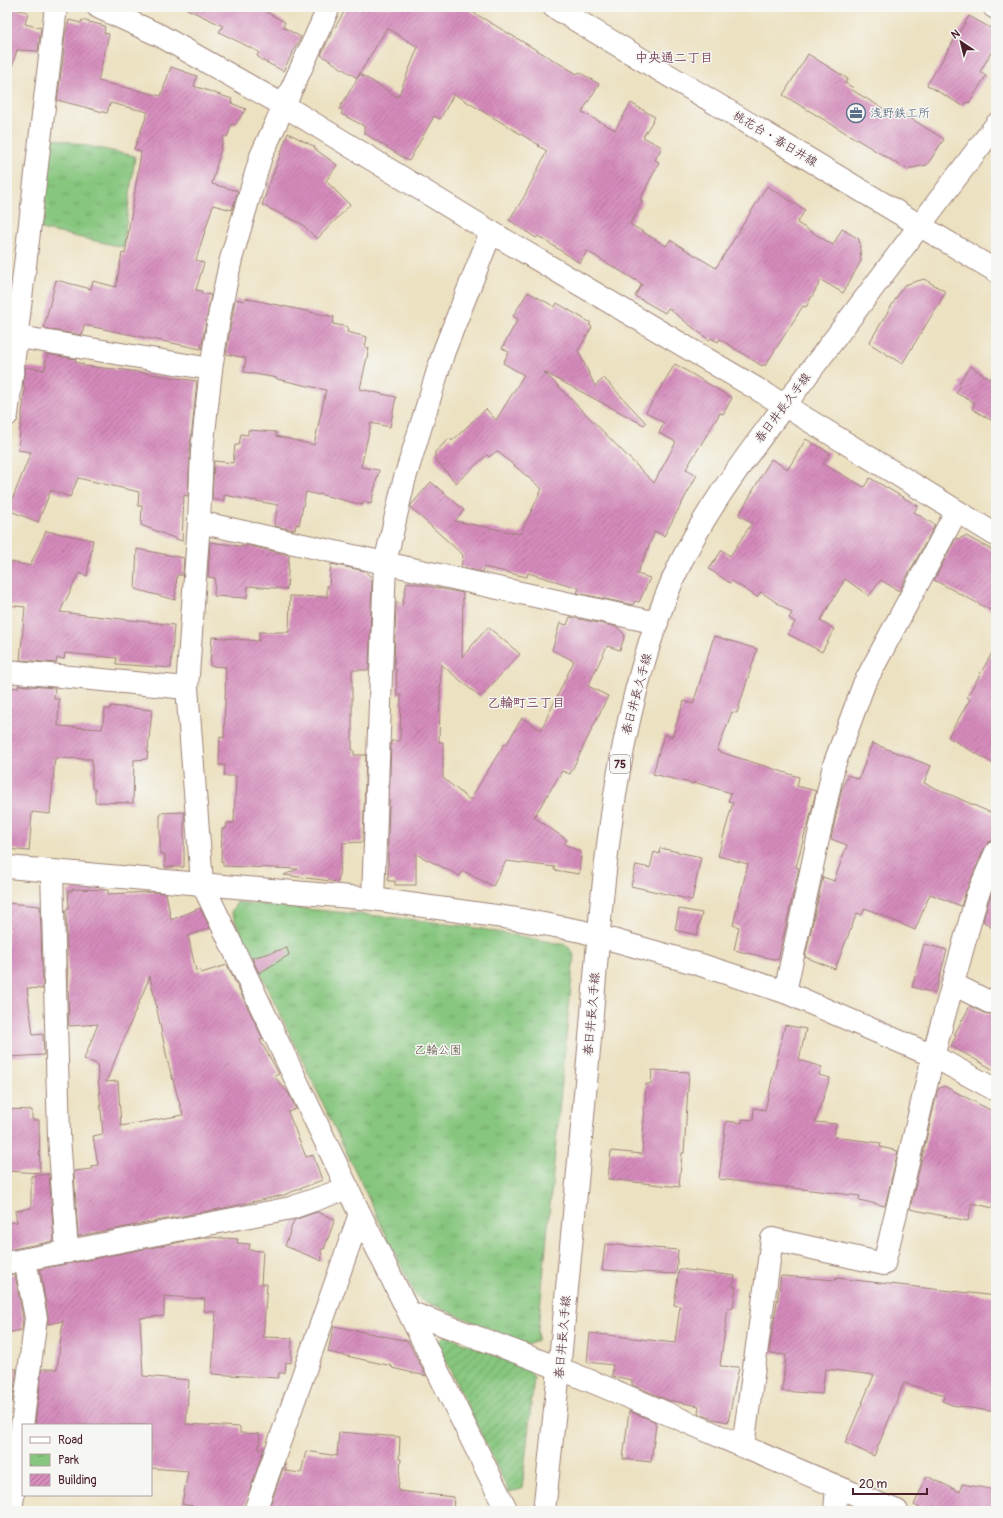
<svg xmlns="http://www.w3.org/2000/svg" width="1003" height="1518" viewBox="0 0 1003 1518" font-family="Pangolin,'Klee One',sans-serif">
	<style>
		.park { fill: url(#park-tufts); stroke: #687254 }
		.garden { fill: url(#garden-furrows); stroke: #687254 }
		.building { fill: url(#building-hatch); fill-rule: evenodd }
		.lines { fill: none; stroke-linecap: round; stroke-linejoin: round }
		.street-casing { stroke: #9b8076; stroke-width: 24 }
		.secondary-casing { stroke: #9b8076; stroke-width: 24 }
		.primary-casing { stroke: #9b8076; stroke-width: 24 }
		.street { stroke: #fff; stroke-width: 22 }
		.secondary { stroke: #fff; stroke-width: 22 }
		.primary { stroke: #fff; stroke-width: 22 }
		.labels { text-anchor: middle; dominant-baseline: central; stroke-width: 3; stroke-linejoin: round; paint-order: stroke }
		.shield { fill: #f6f6f2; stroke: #7e6067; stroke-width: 1 }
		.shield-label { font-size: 11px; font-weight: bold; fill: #4a1f2b }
		.service-label { font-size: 12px; fill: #4e5e75; stroke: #f6f6f2; text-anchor: start }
		.street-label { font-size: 12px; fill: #4a1f2b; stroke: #f6f6f2 }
		.park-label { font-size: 12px; fill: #5c5144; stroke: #f6f6f2 }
		.neighbourhood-label { font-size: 13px; font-weight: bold; fill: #7b455e; stroke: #f6f6f2 }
	</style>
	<defs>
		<pattern id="park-tufts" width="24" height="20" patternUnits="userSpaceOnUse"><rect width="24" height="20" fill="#86c67e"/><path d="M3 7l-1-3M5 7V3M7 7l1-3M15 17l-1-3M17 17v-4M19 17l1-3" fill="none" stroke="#70a067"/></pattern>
		<pattern id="garden-furrows" width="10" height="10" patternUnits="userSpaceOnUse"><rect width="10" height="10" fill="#86c67e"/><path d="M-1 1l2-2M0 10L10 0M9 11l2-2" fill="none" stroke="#70a067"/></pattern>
		<pattern id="building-hatch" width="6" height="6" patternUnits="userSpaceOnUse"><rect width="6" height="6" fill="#d58bbc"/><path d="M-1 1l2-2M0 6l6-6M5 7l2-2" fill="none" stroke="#af7199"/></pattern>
	</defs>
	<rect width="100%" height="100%" fill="#f6f6f2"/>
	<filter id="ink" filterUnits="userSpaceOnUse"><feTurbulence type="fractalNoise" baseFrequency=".025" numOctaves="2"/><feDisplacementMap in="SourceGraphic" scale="8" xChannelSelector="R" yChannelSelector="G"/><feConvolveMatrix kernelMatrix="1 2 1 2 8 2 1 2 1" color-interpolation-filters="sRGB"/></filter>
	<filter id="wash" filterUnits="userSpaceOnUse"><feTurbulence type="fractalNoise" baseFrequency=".012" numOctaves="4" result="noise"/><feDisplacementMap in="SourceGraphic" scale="16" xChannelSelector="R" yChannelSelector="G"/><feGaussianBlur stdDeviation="0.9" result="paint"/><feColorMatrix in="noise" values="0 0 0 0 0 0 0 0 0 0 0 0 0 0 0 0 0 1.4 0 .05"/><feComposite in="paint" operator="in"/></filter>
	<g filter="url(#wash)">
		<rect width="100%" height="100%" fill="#ece1c1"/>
		<g class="park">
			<path d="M51,138L135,156L123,247L41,229Z"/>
			<path d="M237,902L417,920L471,927L567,945L574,955L537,1340L528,1345L421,1300L414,1293L231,912Z"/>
		</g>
		<path class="garden" d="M445,1335L528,1369L534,1378L522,1489L509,1492L437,1343Z"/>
		<g id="blocks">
			<g class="building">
				<path d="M7,7L28,12L25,24L41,28L38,51L17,50L12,66L7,65Z"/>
				<path d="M183,7H257L285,22L283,27L301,37L283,71L260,59V58L257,56L259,52L219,32L223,26Z"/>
				<path d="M347,7H464L577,74L579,72L599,84L582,112L615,130L631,103L655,117L643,137L662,147L655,160L659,162L640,200L643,201L630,224L666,246L670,240L716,268L767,186L805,210L797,223L833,245L842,229L859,239L861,261L843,293L821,280L806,307L803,306L765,366L763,364L762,366L720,339L718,342L711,338L709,340L668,308L665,313L635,296L642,284L587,251L580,263L538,236L536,238L509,220L524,197L547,151L538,146L539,145L454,94L440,119L434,116L409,161L364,133V126L341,114L343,110L339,109L360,74L398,97L418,47L387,28L357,78L321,55L331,34Z"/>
				<path d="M969,16L996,31V44L980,72L986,76L969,103L967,102L963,106L927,85Z"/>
				<path d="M69,20L81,23L82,20L105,26L104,33L109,34L98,81L161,96L171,67L197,76L194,86L232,99L231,103L246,109L235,125L232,124L227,137L224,136L212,184L238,191L232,210L213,205L196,260L204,263L196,290L202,291L201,293L211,295L201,349L84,325L82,335L51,330L44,327L56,280L91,289L93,281L116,287L122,253L125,254L141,152L134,149L148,112L110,103L107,113L57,100L64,52H63L65,35Z"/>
				<path d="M808,54L848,79L845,83L854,88L852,90L894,115L897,110L944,139L927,165L906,169L783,95Z"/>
				<path d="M288,133L315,147V149L337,165L326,181L350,205L317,239L302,224L262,205Z"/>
				<path d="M924,279L946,292L902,364L869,343L904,285Z"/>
				<path d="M528,292L555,307L557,303L591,323L589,325L592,327L578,351L595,386L604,378L646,423L644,425L544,372L654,483L676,442L659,433L664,423L646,412L675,364L732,398L723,414L720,413L686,469L697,475L664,536L655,531L637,574L650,578L639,602L635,601L633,605L577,593L579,588L528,573L527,577L484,567L482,572L461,567L463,555L411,508V505L431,482L464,510L455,521L520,534L542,489L497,451L489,457L487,455L456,483L435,459V452L450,438L452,441L486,409L496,420L524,375L503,363L509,352L502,348L518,319L513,316Z"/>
				<path d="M245,298L334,317L333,324L348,327L347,332L367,337L365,347L369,348L360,389L396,397L390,427L371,423L361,467L379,470L371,504L363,502V505L319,494V495L306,492L299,525L296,524L295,530L274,526L278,505L224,495V501L212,499L214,461L233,463L235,445H239L241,434L248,435V430L276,432V436L314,445L326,390L277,379V378L244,372L246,358L226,354L235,299L244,301Z"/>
				<path d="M47,354L76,359L75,362L83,364V366L124,370L197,381L190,450L188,496L184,495L182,541L141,525L142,506H138L139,492L78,478L70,497L51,490L38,522L8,510L31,452L18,450L25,387L23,386L26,367L45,370Z"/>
				<path d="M970,366L990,379L996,370V423L972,409L975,403L956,393L961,385L959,383Z"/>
				<path d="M806,439L830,453L823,464L864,487L870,478L918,506L914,512L935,525L899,591L881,580L869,596L845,579L820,621L834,629L822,652L788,634L795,622L789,618L792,613L761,592L757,597L732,581L730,583L709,569L722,550L730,556L752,523L739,515L771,459L788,469Z"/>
				<path d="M46,531L93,540L87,576L79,573L60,612L174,625L171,668L116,664L117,658L65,653L64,659L57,658L56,663L20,660L25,607L7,605V561L30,566Z"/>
				<path d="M966,536L996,552V613L934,580L956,538L958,539Z"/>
				<path d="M210,542L245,547L246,545L289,555L287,589L248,586L247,598L214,596L215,578L208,577Z"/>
				<path d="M137,549L184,558L183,575H177L175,600L135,589Z"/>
				<path d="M331,564L365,571L372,578L369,670H352V750H354V755H366L363,842L343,843L338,882L284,875L298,869L223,866V862H221L222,829H226L227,823H234L236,776H224L225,765H219L220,737L224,738L226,667L210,666L212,637L259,641V632H289L290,596L327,597V586H329Z"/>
				<path d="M407,582L463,593L462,657L488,627L520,654L480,697L441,664L439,742H443V778L470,800L504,744L506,745L522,718L541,730L574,661L552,650L560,623L567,625L570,617L617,627L625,635L620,650L607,646L588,686L608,696L570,774L562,771L534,817L567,840L564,844L581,852L579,874L554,870L555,867L506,861L493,886L463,871L460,876L416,854V885H395V881H388V840L391,741H400L401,695H397L396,669H394L396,601L402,606Z"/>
				<path d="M714,636L757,649L737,713L732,712L717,751L799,777L797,786L816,791L807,829H806L796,867L799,868L778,960L734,950L739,927L733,925L748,864L718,856L733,802L728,801L731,793L694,782V784L653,774L664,734L672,737L684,701L693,704Z"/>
				<path d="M996,646V765L948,737L970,699L967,697Z"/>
				<path d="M18,685L55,688L54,699H59L58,726L102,729L105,709H110L111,706L152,710L147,759L134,760L133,803L95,802V789L92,788V759L55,758L50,814L32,812L29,851L7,849V687L18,688Z"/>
				<path d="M872,743L931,766L924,783L996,815V840L989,842L985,847L966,891L961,906L930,894L915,930L865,908L862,915L857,913L835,969L805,957L823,877L834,881L847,845L831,839L842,788L848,775L859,779Z"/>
				<path d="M184,812V867H165V854H160V813Z"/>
				<path d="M660,848L701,857L692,900L631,886L636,865L650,868L654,852L659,854Z"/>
				<path d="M996,884V931L983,921L989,900Z"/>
				<path d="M72,889L108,890V894L152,892L166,893L171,920L200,908L210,928L188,936L196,971L200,970L201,973L227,965L263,1039L260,1040L279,1074L274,1076L289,1094L296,1109L288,1112L306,1157L313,1155L322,1180L284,1195L224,1208L78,1236L74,1171L92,1169L91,1166L98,1165L93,1136L103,1134L97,1064L84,1059L98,1024L69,1026L66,909H69L68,891H72ZM150,976L168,1063L183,1115L121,1126L118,1081L106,1082Z"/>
				<path d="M7,903L40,906L43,989L27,988L33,1035L43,1034L44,1055L7,1057Z"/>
				<path d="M679,909L702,913L697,935L675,930Z"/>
				<path d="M924,944L947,950L935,993L912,987Z"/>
				<path d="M287,948L289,955L259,973L252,958Z"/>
				<path d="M970,1006L984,1013L990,1014L996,1012V1071L951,1046L956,1036L954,1035Z"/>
				<path d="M785,1025L806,1029L799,1060L822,1067L819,1075L830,1078L815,1122L836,1124L834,1137L881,1143L880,1147L898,1151L885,1206L859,1200L860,1196L719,1179L726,1121L742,1123L743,1119L753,1120L754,1108L765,1110Z"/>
				<path d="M652,1070L689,1072L684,1153H682L679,1187L608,1179L611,1151L642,1154L646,1084H651Z"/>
				<path d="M944,1086L996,1113V1195L993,1208L972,1203L968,1221L910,1209L938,1089Z"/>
				<path d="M7,1109L32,1110V1120H39L40,1173L7,1171L10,1130H7Z"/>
				<path d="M49,1174L54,1241L7,1250V1223L17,1222L15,1211L31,1208V1176Z"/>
				<path d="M317,1212L335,1219L324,1249H321L322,1261L285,1246L294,1220Z"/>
				<path d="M207,1237L238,1239L237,1243L250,1244L249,1250L263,1251L261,1284H267L263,1337L292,1338L291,1363L286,1362L285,1373H279L278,1378L212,1374L216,1312L204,1311L205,1299L164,1296V1316L140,1318L143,1376L189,1380L186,1424L240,1427V1433L260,1434L259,1449H264L243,1511H192L193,1506L182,1504L188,1471L151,1468V1425H35L42,1369H57L63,1321L48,1324V1316L40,1269Z"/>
				<path d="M605,1244L678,1250L676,1274L602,1270Z"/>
				<path d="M679,1269L735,1276L733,1287H736L733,1308H728L720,1366L739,1367L728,1422L713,1419L698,1413L699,1406L668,1400L632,1385V1380L612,1376L613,1365L587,1362L590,1333L675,1343L680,1306L674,1305Z"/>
				<path d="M15,1274L23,1318L22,1330L7,1333V1275Z"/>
				<path d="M781,1276L836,1280V1278L996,1296V1412L952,1405L942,1401L945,1395L904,1383L874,1456L845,1443L874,1375L825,1369L822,1394L782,1391L786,1355L769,1353Z"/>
				<path d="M334,1326L408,1341L426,1376L392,1368V1366L328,1352Z"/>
				<path d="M7,1369H17L12,1402H7Z"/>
				<path d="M629,1411L654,1421L656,1425L651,1462L623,1459Z"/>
				<path d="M339,1432L400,1437L399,1459H401L398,1491L454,1497L453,1511H268L285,1463V1471L301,1473L306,1451L337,1456Z"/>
				<path d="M927,1476L960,1492L962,1484L996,1490V1511H926L914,1505Z"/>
			</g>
		</g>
	</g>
	<g filter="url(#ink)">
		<use href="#blocks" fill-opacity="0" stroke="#9b8076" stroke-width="1"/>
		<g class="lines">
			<defs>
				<g id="street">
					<path d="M98,7L161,36L283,105L491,232L769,396L996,535"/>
					<path d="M329,7L261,156L231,259L220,311L211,369L202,451L199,522L187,688L202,883L360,1214L507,1511"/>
					<path d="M994,7L996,8"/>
					<path d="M7,335L211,369"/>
					<path d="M7,415L56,7"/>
					<path d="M199,522L657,623"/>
					<path d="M7,671L187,688"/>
					<path d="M7,867L373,899L517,919L581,931L698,964L785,992L933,1056L996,1090"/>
					<path d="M52,871L59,1136L67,1252"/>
					<path d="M373,899L385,563L404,481L444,351L491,232"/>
					<path d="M953,984L989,1002L996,998"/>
					<path d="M785,992L834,765L864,684L956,512"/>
					<path d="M7,1263L291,1208L348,1188"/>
					<path d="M409,1312C464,1333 519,1352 573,1374C682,1418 788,1468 897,1511"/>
					<path d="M743,1446L772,1239L884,1264L933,1056L977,896L996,852"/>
					<path d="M11,1511L36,1318L25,1260"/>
					<path d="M255,1511L360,1214"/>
					<path d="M835,1511L837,1487"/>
				</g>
				<path id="secondary" d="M554,7L996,271"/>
				<path id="primary" d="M544,1511C562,1353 576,1196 590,1038C603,883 612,724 673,579C705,506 758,442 805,378C869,293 932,209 996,125"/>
			</defs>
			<use href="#street" class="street-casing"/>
			<use href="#secondary" class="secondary-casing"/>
			<use href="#primary" class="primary-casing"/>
			<use href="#street" class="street"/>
			<use href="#secondary" class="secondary"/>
			<use href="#primary" class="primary"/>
		</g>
	</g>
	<defs>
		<symbol id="office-ring" viewBox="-11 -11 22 22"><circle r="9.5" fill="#f6f6f2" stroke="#5c6f8a" stroke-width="1.5"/><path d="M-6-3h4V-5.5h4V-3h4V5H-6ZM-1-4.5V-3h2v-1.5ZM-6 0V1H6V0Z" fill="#5c6f8a"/></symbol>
	</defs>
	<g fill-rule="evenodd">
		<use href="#office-ring" x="845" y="102" width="22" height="22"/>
	</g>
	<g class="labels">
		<rect class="shield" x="610" y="755" width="20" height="18" rx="3"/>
		<g class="shield-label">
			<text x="620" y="764">75</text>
		</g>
		<g class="service-label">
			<text x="870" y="113">浅野鉄工所</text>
		</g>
		<g class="street-label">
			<text transform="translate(775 139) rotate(31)">桃花台・春日井線</text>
			<text transform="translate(783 408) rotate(-53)">春日井長久手線</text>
			<text transform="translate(637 694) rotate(-75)">春日井長久手線</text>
			<text transform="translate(592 1014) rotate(-85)">春日井長久手線</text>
			<text transform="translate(563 1337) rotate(-85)">春日井長久手線</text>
		</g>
		<g class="park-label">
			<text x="438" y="1050">乙輪公園</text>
		</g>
		<g class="neighbourhood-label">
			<text x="674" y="58">中央通二丁目</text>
			<text x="526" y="703">乙輪町三丁目</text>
		</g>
	</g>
	<rect width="1003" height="1518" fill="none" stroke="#f6f6f2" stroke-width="24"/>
	<rect x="22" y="1424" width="130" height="72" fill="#f6f6f2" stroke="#b1a0a2"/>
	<rect x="30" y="1437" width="20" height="6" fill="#ffffff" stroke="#b1a0a2"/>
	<text x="58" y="1444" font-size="12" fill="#4a1f2b">Road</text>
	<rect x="30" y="1454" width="20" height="12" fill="url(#park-tufts)" stroke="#b1a0a2"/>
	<text x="58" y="1464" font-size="12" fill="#4a1f2b">Park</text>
	<rect x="30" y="1474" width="20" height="12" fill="url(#building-hatch)" stroke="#b1a0a2"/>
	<text x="58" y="1484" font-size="12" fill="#4a1f2b">Building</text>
	<g transform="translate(961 42) rotate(325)" stroke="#f6f6f2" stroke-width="3" paint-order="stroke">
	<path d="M0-3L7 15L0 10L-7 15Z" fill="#4a1f2b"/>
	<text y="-6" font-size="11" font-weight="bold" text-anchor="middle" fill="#4a1f2b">N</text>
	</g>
	<path d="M853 1488v6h74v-6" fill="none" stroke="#4a1f2b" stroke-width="2"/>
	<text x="859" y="1488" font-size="12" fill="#4a1f2b" stroke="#f6f6f2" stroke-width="3" paint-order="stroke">20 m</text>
</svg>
